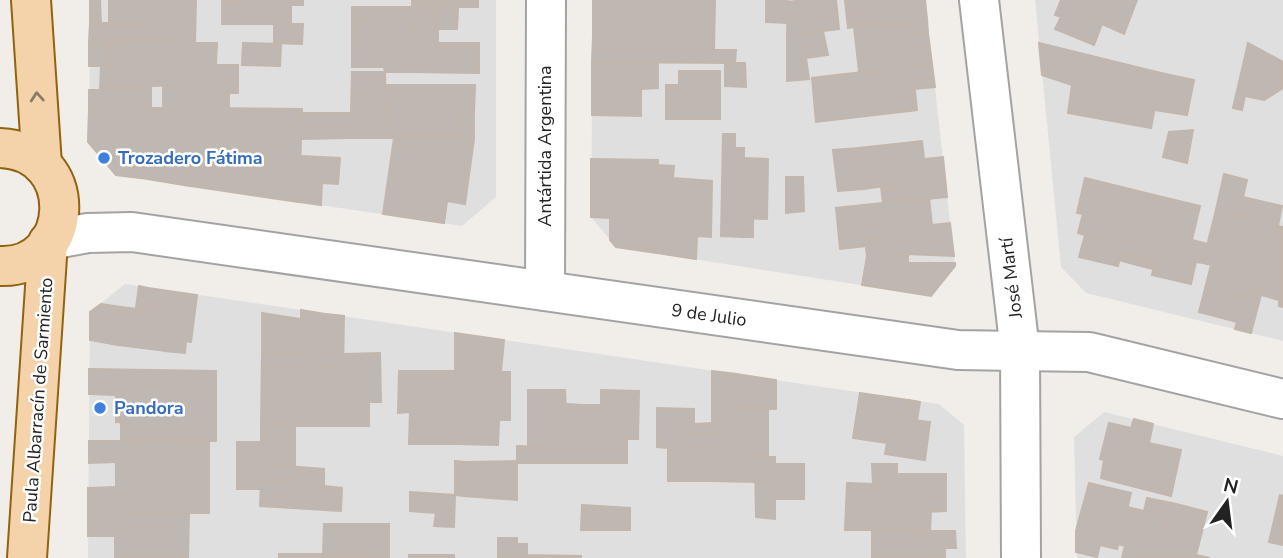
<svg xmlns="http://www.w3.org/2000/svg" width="1283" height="558" viewBox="0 0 1283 558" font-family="'Nunito Sans',sans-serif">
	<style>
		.residential { fill: #e0dfdf }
		.building { fill: #bfb8b2; stroke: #c2b6ad; stroke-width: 2 }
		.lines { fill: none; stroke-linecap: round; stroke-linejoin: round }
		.minor-casing { stroke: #a3a3a3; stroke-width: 42 }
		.major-casing { stroke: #92630e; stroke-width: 42 }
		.minor { stroke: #fff; stroke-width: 38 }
		.major { stroke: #f4d3ab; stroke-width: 38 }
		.oneway { stroke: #8b7a66 }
		.shop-dot { fill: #3f7fe0; stroke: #fff; stroke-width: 2.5 }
		.labels { text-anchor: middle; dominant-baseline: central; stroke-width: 5; stroke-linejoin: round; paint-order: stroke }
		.street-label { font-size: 18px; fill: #222; stroke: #fff }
		.shop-label { font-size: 18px; font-weight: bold; fill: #366cbe; stroke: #fff; text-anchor: start }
	</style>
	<rect width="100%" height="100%" fill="#f1eeea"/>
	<g class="residential">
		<path d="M90,0H496V197L462,226L116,175L89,142Z"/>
		<path d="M593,0H925L955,266L931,296L616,247L591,217Z"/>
		<path d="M1035,0H1283V341L1086,293L1061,267Z"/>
		<path d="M125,284L939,404L964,425L966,558H88L90,312Z"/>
		<path d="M1104,412L1283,456V558H1077L1074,437Z"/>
	</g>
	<g class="building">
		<path d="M90,0H100L101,23H90Z"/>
		<rect x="109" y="0" width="36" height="23"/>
		<path d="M145,0H196L195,43L124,42V23H145Z"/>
		<path d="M222,0H303V5H291V24H303L302,44L274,43V24H240V3H222Z"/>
		<rect x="412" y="0" width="66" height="7"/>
		<rect x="593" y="0" width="31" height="36"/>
		<path d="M624,0H715L714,50H736L735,63L592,62L593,36H624Z"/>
		<path d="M766,0H788V23L766,22Z"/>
		<path d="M804,0H836L839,29L787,35L788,2Z"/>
		<path d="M845,0H925L927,19L848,28Z"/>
		<path d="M1061,0H1137L1124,34L1102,24L1094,45L1055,29L1061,17L1055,15Z"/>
		<rect x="222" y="3" width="18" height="21"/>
		<path d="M352,7H358L357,41H352Z"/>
		<path d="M358,7H412V20L358,19Z"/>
		<rect x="412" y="7" width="22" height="21"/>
		<path d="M434,7L438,8V43H479V73H476V46H434Z"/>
		<path d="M438,8H458L457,29H438Z"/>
		<path d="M358,19L412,20L411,72H385L384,67H352V41H357Z"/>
		<path d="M927,19L928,33L910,35L907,21Z"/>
		<path d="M907,21L910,35L928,33L932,64L859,72L854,27Z"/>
		<path d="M90,23H124V42H89Z"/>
		<path d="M412,28H434V46H476V73L411,72Z"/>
		<path d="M823,31L828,55L806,58L809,79L787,81V35Z"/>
		<rect x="89" y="42" width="19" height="24"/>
		<path d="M108,42L111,43V90H100L101,66H108Z"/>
		<path d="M111,43H217L215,84L151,86V90H111Z"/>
		<path d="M243,43L281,44L280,66L242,65Z"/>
		<path d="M1039,43L1161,73L1151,128L1068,113L1072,85L1042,75Z"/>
		<path d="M1248,43L1283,62V88L1264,100L1245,96L1242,110L1233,108Z"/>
		<path d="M592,62H658V88L641,89V116L592,115Z"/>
		<path d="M725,63H745L746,87L725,86Z"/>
		<path d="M932,64L935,87L914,89L906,87L904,67Z"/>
		<path d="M216,65H238V93H215Z"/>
		<path d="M904,67L906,87L915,91L917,110L816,122L812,78Z"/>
		<path d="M679,71H720V119H666V85H679Z"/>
		<path d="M352,72H385L386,138H348L347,113H351Z"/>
		<path d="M1161,73L1194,80L1187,115L1154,110Z"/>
		<path d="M215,84L216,108H163V86Z"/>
		<path d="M385,85H475L474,113H462V139L386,138Z"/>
		<rect x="89" y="90" width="62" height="18"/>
		<path d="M215,93H229V109L216,108Z"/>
		<path d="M89,108H140L141,178L116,175L88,142Z"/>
		<path d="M140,108H192L190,186L141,178Z"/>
		<path d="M192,108L302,109L299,202L190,186Z"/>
		<path d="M302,113H347L348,138L301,139Z"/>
		<rect x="462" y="113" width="12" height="26"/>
		<path d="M1193,130L1187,163L1163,157L1169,132Z"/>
		<path d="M723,134H735V148H744V158L768,159L767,219L742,218V237L721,236Z"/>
		<path d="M394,138L474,139L465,204L447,201L444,223L383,214Z"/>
		<path d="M922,141L924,159L943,157L947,197L893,202L891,185L863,189L859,148Z"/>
		<path d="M859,148L863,189L838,191L833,150Z"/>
		<path d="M301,156L340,158L338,184L322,183L321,205L299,202Z"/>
		<path d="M591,159L658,160L657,253L616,247L610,240V218L591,217Z"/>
		<path d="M657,165L674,166L673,178L712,181L711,237L697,236L696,259L657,253Z"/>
		<path d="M1224,174L1247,180L1243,197L1282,206L1278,226L1216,210Z"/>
		<path d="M786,177H803L804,211L786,213Z"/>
		<path d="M1085,178L1154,195L1139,258L1121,253L1118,266L1079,257L1085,235L1078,233L1083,214L1077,213Z"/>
		<path d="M891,185L893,202L883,203L881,187Z"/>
		<path d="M1154,195L1200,206L1192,240L1208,244L1203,263L1196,262L1191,284L1152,275L1155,261L1139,258Z"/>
		<path d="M929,198L932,225L950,223L954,256L881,253L879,238L865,239L866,246L840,249L836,208Z"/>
		<path d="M1216,210L1234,215L1228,241L1209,238Z"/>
		<path d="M1234,215L1278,226L1261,295L1245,291L1243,298L1232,295L1226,319L1199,312L1211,265L1203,263L1209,238L1228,241Z"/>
		<path d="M742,218L753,219V237H742Z"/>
		<path d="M1278,226L1283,227V307L1279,306V300L1261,295Z"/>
		<path d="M879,238L881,253L908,254V263H955V266L931,296L862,285L867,256L865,239Z"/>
		<path d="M1121,253L1139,258L1137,265L1119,260Z"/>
		<path d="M1139,258L1155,261L1153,269L1137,265Z"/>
		<path d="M139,286L148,288L145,310L136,308Z"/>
		<path d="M148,288L197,295L191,342L166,339L165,351L118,345L122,307L145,310Z"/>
		<path d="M1245,291L1261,295L1251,333L1235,329L1237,322L1226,319L1232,295L1243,298Z"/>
		<path d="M101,304L122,307L118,345L90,340V312Z"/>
		<path d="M301,310L326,314L325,426H261L262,353H301Z"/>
		<path d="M262,313L301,319V353H262Z"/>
		<path d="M326,314L344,316L343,367H325Z"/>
		<path d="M455,333L504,340L501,372L455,371Z"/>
		<path d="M166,339L186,341L185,353L165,351Z"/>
		<path d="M380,353L381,402H369V426H325V376H343L344,354Z"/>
		<rect x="325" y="367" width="18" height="9"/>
		<path d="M89,369L216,371V441H130V423L116,422V395L89,394Z"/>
		<path d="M399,371H436V395H455V444H409L410,412L398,413Z"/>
		<rect x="436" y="371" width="19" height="24"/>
		<path d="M455,371L510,372V420H455Z"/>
		<path d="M712,371L736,374V408H727L729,432H712Z"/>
		<path d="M736,374L776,380V409L736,408Z"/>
		<path d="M528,390H565L566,412L583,413L582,463H539V434H528Z"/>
		<path d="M601,390L639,391L638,439H627V463H582L583,413H601Z"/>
		<path d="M860,393L909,400L906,419L930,422L925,460L885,454L887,443L853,438Z"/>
		<path d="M909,400L920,402L917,420L906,419Z"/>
		<path d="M566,404L582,405L583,413L566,412Z"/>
		<path d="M582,405H601V413H583Z"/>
		<path d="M657,408L694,409V433L712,432V481H668V448L657,447Z"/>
		<path d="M727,408L768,410V457H755L756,482L712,481V432H729Z"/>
		<path d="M1134,419L1153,424L1149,443L1181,450L1171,496L1108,480L1112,462L1100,459L1109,423L1131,428Z"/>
		<path d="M455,420L499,421L498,445L455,444Z"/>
		<rect x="121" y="423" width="9" height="18"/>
		<path d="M712,423V432L694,433V424Z"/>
		<path d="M261,426H295V467L261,464Z"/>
		<path d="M528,434H539V447L528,446Z"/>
		<path d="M89,441H130V459H116V462L89,463Z"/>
		<path d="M130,441L189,442V513L116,512V459H130Z"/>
		<rect x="189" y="442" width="20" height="71"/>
		<path d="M237,442H260L261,489H237Z"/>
		<path d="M517,446L539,447V463H517Z"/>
		<path d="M755,457H775V519L756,517Z"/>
		<path d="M1104,460L1112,462L1108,480L1101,478Z"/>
		<path d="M455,461L465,462L464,496L455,495Z"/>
		<path d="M517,461V500L464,496L465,462Z"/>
		<path d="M261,464L324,469V486L261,481Z"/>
		<rect x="775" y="464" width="29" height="35"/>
		<path d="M872,464H897V485L873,484Z"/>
		<path d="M897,474H946V511L922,512V531L872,530L873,484L897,485Z"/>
		<path d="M261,481L324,486V510L260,506Z"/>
		<path d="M847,483L873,484L872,530H845Z"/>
		<path d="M1089,483L1131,493L1123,527L1080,516Z"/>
		<path d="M324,486L342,488L341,511L324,510Z"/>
		<path d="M116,487V512H88V488Z"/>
		<path d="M410,492L455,495L454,527L434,526L436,513L410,511Z"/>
		<path d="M1280,495L1283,496V545L1269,542Z"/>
		<path d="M1147,498L1172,503L1166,527L1177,529L1184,506L1207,512L1196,555L1210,558H1122L1125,546L1118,544L1127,507L1144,511Z"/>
		<path d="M1172,503L1184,506L1177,529L1166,527Z"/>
		<path d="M582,505L630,508V530H581Z"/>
		<path d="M88,512H119L120,536H88Z"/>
		<path d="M119,512L189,513L188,558H115V536H120Z"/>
		<path d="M922,512H931L930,530L922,531Z"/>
		<path d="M1080,516L1123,527L1117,549L1100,545L1097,557L1076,552V531Z"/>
		<path d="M324,524H389V558H367V554H323Z"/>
		<path d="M872,530L922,531V548H945V558H872Z"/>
		<path d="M922,531H955L956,548H922Z"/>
		<rect x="498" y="538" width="19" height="20"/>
		<path d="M517,544H527V555L581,556V558H517Z"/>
		<rect x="279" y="554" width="44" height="4"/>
		<rect x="323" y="554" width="44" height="4"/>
		<rect x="409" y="555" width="45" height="3"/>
	</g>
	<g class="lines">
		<defs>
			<g id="minor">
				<path d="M979,0L1020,351L1021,558"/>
				<path d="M50,240L88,233L132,232L958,350L1089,352L1283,399"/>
				<path d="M545,291L546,0"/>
			</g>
			<g id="major">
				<path d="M31,0L42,165"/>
				<path d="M0,148C82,151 76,269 0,266"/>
				<path d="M27,558L48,242"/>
			</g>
		</defs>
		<use href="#minor" class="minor-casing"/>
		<use href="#major" class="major-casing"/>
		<use href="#minor" class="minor"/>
		<use href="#major" class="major"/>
	</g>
	<defs><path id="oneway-chevron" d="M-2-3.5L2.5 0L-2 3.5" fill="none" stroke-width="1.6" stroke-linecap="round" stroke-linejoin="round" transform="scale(1.75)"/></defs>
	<use class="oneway" href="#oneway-chevron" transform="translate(37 97) rotate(-94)"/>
	<g class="shop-dot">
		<circle cx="104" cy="158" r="7"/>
		<circle cx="100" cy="408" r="7"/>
	</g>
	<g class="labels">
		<g class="street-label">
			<text transform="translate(545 146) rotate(-90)">Antártida Argentina</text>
			<text transform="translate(1011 278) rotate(-97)">José Martí</text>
			<text transform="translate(709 315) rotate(8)">9 de Julio</text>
			<text transform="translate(38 400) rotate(-86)">Paula Albarracín de Sarmiento</text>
		</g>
		<g class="shop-label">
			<text x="118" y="158">Trozadero Fátima</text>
			<text x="114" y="408">Pandora</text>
		</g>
	</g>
	<g transform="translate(1227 502) rotate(14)" stroke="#ffffff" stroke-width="5" paint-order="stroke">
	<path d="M0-5L12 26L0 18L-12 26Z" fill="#222222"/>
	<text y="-10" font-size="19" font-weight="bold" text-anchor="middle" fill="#222222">N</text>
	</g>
</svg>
